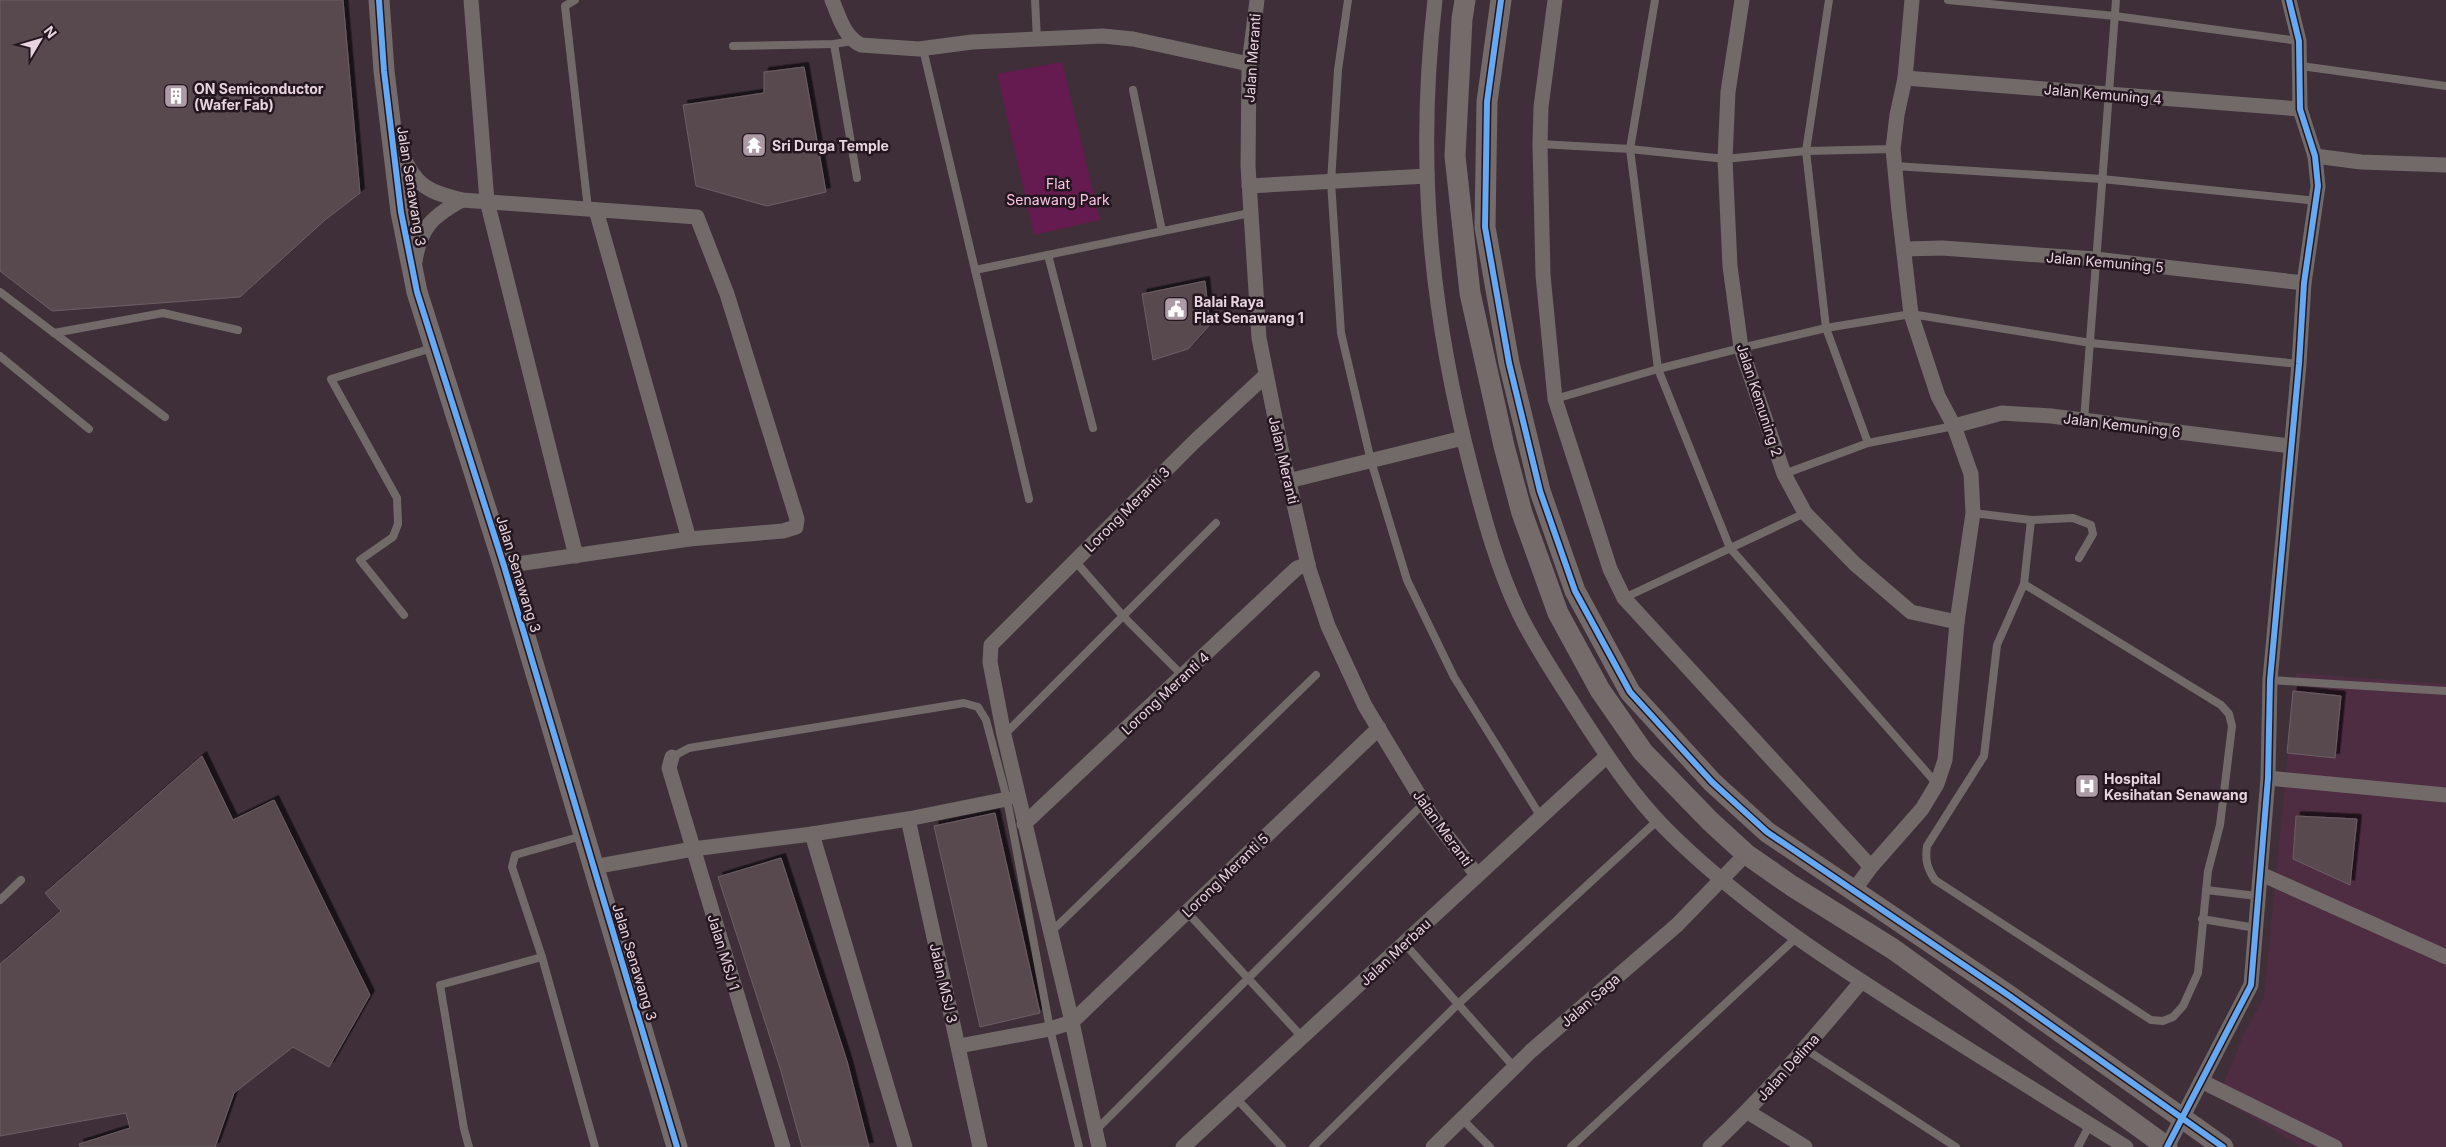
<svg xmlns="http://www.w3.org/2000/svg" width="2446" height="1147" viewBox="0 0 2446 1147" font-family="Inter,sans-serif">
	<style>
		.built { fill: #4e2d42 }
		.green { fill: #661b50 }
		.building { fill: #584a50; stroke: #6c5e64; filter: url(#shadow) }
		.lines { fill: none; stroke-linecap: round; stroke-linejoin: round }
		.lane { stroke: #716a69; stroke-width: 8 }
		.street { stroke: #716a69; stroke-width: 15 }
		.secondary { stroke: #756b6b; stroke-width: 21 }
		.cycleway-casing { stroke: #24161e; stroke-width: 9 }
		.cycleway { stroke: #66a8f1; stroke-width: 6 }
		.labels { text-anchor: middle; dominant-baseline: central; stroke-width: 5; stroke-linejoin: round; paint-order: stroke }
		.street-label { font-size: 14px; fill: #e7d4df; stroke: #24161e }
		.poi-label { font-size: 14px; font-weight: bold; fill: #e7d4df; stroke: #24161e; text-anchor: start }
		.park-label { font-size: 14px; fill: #fac4e5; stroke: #24161e }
	</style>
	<defs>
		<filter id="shadow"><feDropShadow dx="4.5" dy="-4.5" stdDeviation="0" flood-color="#0009"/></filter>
	</defs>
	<rect width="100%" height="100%" fill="#3f2f39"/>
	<path class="built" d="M2296,673L2446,684V1147H2302L2218,1097L2244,1034L2264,997Z"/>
	<path class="green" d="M1062,62L1100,220L1034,235L997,74Z"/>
	<g class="building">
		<path d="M0,0H343L360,193L325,220L240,297L52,311L0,271Z"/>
		<path d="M804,67L826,192L767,206L696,186L683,105L764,93V72Z"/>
		<path d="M1205,281L1210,325L1188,349L1153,360L1142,294Z"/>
		<path d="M2293,691L2341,696L2335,758L2287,753Z"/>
		<path d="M202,756L233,820L274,800L370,995L329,1067L293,1047L234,1093L215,1147H80L79,1144L130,1128L126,1113L0,1136V964L61,911L45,893Z"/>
		<path d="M995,813L1040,1013L980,1027L934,826Z"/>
		<path d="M2296,816L2357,819L2350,885L2293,859Z"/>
		<path d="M781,858L847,1061L869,1147H802L780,1068L718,877Z"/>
	</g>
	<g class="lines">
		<g class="lane">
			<path d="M575,0L565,6L588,209"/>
			<path d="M1035,0L1037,39"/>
			<path d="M1348,0L1338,70L1331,182L1341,333L1371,461L1407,580L1454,677L1541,817"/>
			<path d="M1655,0L1630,149L1658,369L1730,548L1937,784"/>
			<path d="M1829,0L1806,151L1826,328L1868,443"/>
			<path d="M1948,0L2115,16L2299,41"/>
			<path d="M834,44L857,178"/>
			<path d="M733,46L834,44L852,41"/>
			<path d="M923,49L1029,499"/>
			<path d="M2301,66L2446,86"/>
			<path d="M1133,90L1162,231"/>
			<path d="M1540,144L1630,149L1725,159L1806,151L1893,149"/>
			<path d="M1894,166L2102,179L2317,201"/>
			<path d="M1048,255L1093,428"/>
			<path d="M975,270L1250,213"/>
			<path d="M0,292L165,417"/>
			<path d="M54,333L163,313L238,330"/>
			<path d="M0,356L89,429"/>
			<path d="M1555,399L1658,369L1741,348L1826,328L1911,314L2091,343L2299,364"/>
			<path d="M2084,420L2116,0"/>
			<path d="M1784,474L1868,443L1954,426"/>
			<path d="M1973,513L2031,520L2073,518L2091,525L2093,534L2079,558"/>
			<path d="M1075,561L1123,616L1183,676"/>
			<path d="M2024,584L2221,705L2229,714L2232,726L2220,825L2208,871L2198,973L2183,1006L2173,1017L2163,1021L2151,1020L1935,880C1927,868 1925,860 1927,846L1984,756L1997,645L2024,584L2031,520"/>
			<path d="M1624,598L1805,513"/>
			<path d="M404,615L360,560L393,537L398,524L397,498L331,379L432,348"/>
			<path d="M2270,680L2446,691"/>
			<path d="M1004,735L1216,523"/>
			<path d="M672,757L689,748L964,703L978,707L986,720L1007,799L1050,1029L1079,1147"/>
			<path d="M582,836L515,855L512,867L542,957L595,1147"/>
			<path d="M2206,890L2257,896"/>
			<path d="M0,900L21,880"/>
			<path d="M1187,912L1302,1037"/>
			<path d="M2202,919L2256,928"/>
			<path d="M1051,932L1316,675"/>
			<path d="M1404,943L1514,1067"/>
			<path d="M1805,1049L1956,1147"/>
			<path d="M1236,1098L1282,1147"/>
			<path d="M1461,1118L1490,1147"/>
			<path d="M1095,1131L1424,803"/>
			<path d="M469,1147L464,1129L440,985L542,957"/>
			<path d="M1313,1147L1458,1004L1658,820"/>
			<path d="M1571,1147L1797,937"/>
			<path d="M2078,1147L2090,1124"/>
		</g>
		<g class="street">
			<path d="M471,0L487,201L576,556"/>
			<path d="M832,0C839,16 844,37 861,45L919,49L972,42L1103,36L1133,39L1249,64"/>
			<path d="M1257,0L1249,64L1248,166L1259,338L1281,448L1309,569L1328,626L1365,706L1431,815L1477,875"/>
			<path d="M1435,0C1416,163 1430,310 1471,468C1484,518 1497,567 1519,613C1536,648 1559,681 1579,713C1605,753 1632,795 1666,829C1745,908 1841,969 1935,1028C1998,1068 2062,1107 2126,1147"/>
			<path d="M1555,0L1541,107L1540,144L1543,275L1555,399L1610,569L1624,598L1871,867"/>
			<path d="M1742,0L1728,92L1725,159L1730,266L1741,348L1784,474L1805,513L1855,564L1911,612L1957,622"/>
			<path d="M1905,78L2300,109"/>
			<path d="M398,146C415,183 422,191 462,200L697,217L727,294L797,519L796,527L783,531L689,539L504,566"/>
			<path d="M2315,156L2361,162L2446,165"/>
			<path d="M1249,186L1427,176"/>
			<path d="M596,210L689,539"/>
			<path d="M1905,249L1942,248L2095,259L2304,283"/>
			<path d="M415,262C420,227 433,216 462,200"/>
			<path d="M1954,426L2002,413L2051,416L2290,446"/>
			<path d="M1288,481L1463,438"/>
			<path d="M672,757L669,768L783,1147"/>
			<path d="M2268,778L2446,795"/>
			<path d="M908,819L980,1147"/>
			<path d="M1024,824L1297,568L1308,564"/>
			<path d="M812,834L905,1147"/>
			<path d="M593,867L693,849L812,834L908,819L1007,799"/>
			<path d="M2261,874L2446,957"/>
			<path d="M1854,890L1871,867L1922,809L1937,784L1945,760L1957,622L1973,513L1971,474L1954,426L1938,396L1911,314L1899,211L1893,149L1897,115L1905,78L1912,0"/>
			<path d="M959,1046L1050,1029L1072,1022L1379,728"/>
			<path d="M2201,1081L2335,1147"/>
			<path d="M1748,1112L1805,1147"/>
			<path d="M1099,1147L1072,1022L1004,735L990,662L991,645L1194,442L1265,376"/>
			<path d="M1183,1147L1607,756"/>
			<path d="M1433,1147L1531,1051L1677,925L1746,854"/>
			<path d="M1710,1147C1765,1096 1813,1039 1861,982"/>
			<path d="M2167,1147L2251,985L2268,778L2270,680L2299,364L2304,283L2318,186L2315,156L2300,109L2299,41L2289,0"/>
		</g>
		<g class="secondary">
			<path d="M379,0L384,71L401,212L417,292L504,566L677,1147"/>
			<path d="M1465,0L1462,19L1455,156L1470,293L1504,446L1522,513L1558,613L1600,690L1643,752L1710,821L1746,854L1792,886L1893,949L2167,1147"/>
			<path d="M1501,0L1487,102L1485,227L1509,363L1540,491L1575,591L1630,692L1712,782L1767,832L2008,995L2223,1147"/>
		</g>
		<defs>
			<g id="cycleway">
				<path d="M379,0L384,71L401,212L417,292L504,566L677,1147"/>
				<path d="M1501,0L1487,102L1485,227L1509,363L1540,491L1575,591L1630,692L1712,782L1767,832L2008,995L2223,1147"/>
				<path d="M2167,1147L2251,985L2268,778L2270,680L2299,364L2304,283L2318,186L2315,156L2300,109L2299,41L2289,0"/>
			</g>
		</defs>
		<use href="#cycleway" class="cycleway-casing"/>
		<use href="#cycleway" class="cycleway"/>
	</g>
	<defs>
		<symbol id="building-square" viewBox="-11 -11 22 22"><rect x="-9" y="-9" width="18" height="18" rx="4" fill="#ac9aa5" stroke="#24161e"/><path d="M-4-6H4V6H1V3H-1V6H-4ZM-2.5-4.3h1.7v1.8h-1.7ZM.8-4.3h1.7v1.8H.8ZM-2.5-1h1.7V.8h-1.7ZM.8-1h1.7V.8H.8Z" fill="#fff"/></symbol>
		<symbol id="temple-square" viewBox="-11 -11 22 22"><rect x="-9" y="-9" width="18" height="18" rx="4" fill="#ac9aa5" stroke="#24161e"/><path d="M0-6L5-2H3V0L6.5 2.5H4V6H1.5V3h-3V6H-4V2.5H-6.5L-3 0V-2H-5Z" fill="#fff"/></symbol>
		<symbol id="civic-square" viewBox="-11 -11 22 22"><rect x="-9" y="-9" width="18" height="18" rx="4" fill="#ac9aa5" stroke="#24161e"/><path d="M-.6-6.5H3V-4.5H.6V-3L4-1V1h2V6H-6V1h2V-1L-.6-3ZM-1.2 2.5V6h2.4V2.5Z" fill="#fff"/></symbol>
		<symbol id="hospital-square" viewBox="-11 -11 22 22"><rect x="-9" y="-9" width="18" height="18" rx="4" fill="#ac9aa5" stroke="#24161e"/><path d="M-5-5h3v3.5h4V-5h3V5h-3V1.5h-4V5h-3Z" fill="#fff"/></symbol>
	</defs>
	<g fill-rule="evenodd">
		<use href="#building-square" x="162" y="82" width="28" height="28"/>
		<use href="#temple-square" x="740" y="131" width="28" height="28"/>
		<use href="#civic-square" x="1162" y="295" width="28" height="28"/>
		<use href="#hospital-square" x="2073" y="772" width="28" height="28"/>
	</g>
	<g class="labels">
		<g class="street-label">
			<text transform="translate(1252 58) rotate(-86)">Jalan Meranti</text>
			<text transform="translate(2103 94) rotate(5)">Jalan Kemuning 4</text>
			<text transform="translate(412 186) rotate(81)">Jalan Senawang 3</text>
			<text transform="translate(2105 262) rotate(5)">Jalan Kemuning 5</text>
			<text transform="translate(1760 400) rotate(72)">Jalan Kemuning 2</text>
			<text transform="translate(2122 425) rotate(7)">Jalan Kemuning 6</text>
			<text transform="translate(1284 460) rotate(77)">Jalan Meranti</text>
			<text transform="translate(1127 509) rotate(-45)">Lorong Meranti 3</text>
			<text transform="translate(519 574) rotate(73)">Jalan Senawang 3</text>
			<text transform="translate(1165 693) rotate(-43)">Lorong Meranti 4</text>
			<text transform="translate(1443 828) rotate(54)">Jalan Meranti</text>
			<text transform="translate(1225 875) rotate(-44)">Lorong Meranti 5</text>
			<text transform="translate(724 952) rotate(73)">Jalan MSJ 1</text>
			<text transform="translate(1395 952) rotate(-43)">Jalan Merbau</text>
			<text transform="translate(635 962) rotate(73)">Jalan Senawang 3</text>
			<text transform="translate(944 983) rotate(77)">Jalan MSJ 3</text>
			<text transform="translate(1590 1000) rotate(-41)">Jalan Saga</text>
			<text transform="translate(1788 1067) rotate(-48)">Jalan Delima</text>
		</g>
		<g class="poi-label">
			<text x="194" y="88">ON Semiconductor<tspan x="194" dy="16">(Wafer Fab)</tspan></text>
			<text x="772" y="145">Sri Durga Temple</text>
			<text x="1194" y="301">Balai Raya<tspan x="1194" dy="16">Flat Senawang 1</tspan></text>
			<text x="2104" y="778">Hospital<tspan x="2104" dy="16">Kesihatan Senawang</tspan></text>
		</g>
		<g class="park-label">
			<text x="1058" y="183">Flat<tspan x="1058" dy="16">Senawang Park</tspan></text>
		</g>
	</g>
	<g transform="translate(40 40) rotate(52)" stroke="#24161e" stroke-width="4" paint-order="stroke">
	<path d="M0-4L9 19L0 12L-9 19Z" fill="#e7d4df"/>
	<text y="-8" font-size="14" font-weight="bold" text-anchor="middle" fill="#e7d4df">N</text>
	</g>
</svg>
